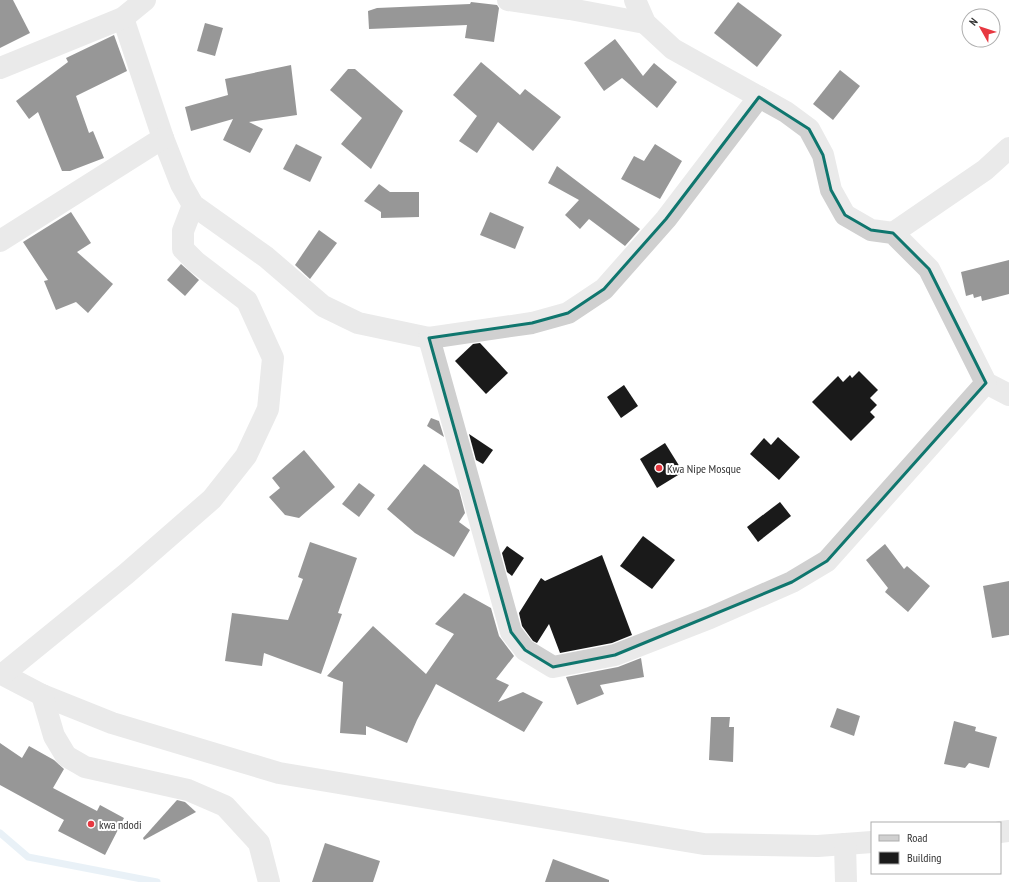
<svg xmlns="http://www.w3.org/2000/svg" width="1009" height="882" viewBox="0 0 1009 882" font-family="'PT Sans Narrow',sans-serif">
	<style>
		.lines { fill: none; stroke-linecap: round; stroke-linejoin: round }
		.stream { stroke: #cee1ee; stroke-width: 7 }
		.building { fill: #1a1a1a }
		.minor { stroke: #d0d0d0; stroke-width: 22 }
		.marked { fill: none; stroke: #0f766e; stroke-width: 3; stroke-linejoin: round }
		.poi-dot { fill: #e73841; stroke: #fff; stroke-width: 1.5 }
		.labels { text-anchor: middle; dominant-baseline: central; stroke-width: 4; stroke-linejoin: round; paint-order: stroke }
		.poi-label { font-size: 12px; fill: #333; stroke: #fff; text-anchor: start }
	</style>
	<rect width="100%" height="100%" fill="#fff"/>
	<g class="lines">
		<path class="stream" d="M0,833L28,857L157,882"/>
	</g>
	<g class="building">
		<path d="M0,0H13L30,33L0,48Z"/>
		<path d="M471,2L497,5L499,8L494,42L465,38L467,25L369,29L368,11L377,8L470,4Z"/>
		<path d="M738,2L782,35L757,67L714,33Z"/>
		<path d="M205,23L223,28L215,56L197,51Z"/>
		<path d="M114,35L127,71L76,96L89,133L93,131L104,158L70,171H62L38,112L29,119L16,101L68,62L66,58Z"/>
		<path d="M615,39L643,76L654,63L677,82L657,108L622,78L604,91L584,63Z"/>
		<path d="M481,62L520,95L525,89L561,117L533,151L498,122L477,153L459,141L477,116L453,95Z"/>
		<path d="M291,65L297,115L249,122L263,129L250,153L223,140L233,119L191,131L185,107L228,95L225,79Z"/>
		<path d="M348,69H355L403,111L371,169L341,144L362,118L330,90Z"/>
		<path d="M840,70L860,86L833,120L813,104Z"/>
		<path d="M296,144L322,157L310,182L283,169Z"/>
		<path d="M655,144L682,161L660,199L621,179L634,156L644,161Z"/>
		<path d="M557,166L640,229L625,246L589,219L580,229L565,215L579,200L548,183Z"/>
		<path d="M379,184L390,192H419V217L381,218V212L364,201Z"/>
		<path d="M71,212L91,243L77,252L113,284L88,313L76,302L56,310L44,281L48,280L23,242Z"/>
		<path d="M490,212L524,227L515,249L480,235Z"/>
		<path d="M319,230L337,243L310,279L295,265Z"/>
		<path d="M1009,260V294L982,301L981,296L974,298L973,294L966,296L961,272Z"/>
		<path d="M181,264L199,280L185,296L167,280Z"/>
		<path d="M480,343L508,373L486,394L455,361L473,344Z"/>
		<path d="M859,371L878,390L870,398L877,405L870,412L875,417L851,441L812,402L838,376L843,382L850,375L852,378Z"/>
		<path d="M624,385L638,406L621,418L607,397Z"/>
		<path d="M431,418L439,421L444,437L427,426Z"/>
		<path d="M469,434L493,450L483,464L476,460Z"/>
		<path d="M778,437L800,457L779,480L750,454L764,438L771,445Z"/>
		<path d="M665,443L683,472L657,488L640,459Z"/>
		<path d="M304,450L335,487L299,518L285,515L269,497L280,488L272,478Z"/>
		<path d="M424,464L459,490L465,513L459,522L470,530L454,557L415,533L387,509Z"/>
		<path d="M359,483L375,495L359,517L342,504Z"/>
		<path d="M780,502L791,516L758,542L747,527Z"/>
		<path d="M643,536L675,560L652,589L620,566Z"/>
		<path d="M310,542L357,558L338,613L342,614L321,674L264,653L262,666L225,661L232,613L288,620L303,579L298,577Z"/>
		<path d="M885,544L904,569L907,566L930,586L908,612L885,592L888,588L866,560Z"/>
		<path d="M507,546L524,558L512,576L507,572L502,553Z"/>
		<path d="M602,555L632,635L612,643L560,653L549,624L537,643L533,641L522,626L519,613L541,578L545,581Z"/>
		<path d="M1009,581V635L992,638L983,586Z"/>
		<path d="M464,593L491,608L499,636L514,656L496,679L509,685L498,702L523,692L543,702L524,732L436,684L417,720L407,743L366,726V735L340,733L343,682L327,676L373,626L426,674L454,634L435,624Z"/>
		<path d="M641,658L644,677L600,685L604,694L577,705L566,677L618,667Z"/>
		<path d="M837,708L860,716L854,736L830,727Z"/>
		<path d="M711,717H730L729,727H734L733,762L709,760Z"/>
		<path d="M954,721L976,727L975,731L997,737L989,768L969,763L965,768L944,764Z"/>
		<path d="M0,743L22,758L29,746L54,760L64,769L53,788L97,811L100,805L124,818L105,855L58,831L64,820L0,785Z"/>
		<path d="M177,800L185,802L196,812L144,840L143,838Z"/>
		<path d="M325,843L380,861L373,882H312Z"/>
		<path d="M553,859L609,880V882H545Z"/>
	</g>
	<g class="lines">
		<g class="minor">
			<path d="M508,0L570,9L645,23"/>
			<path d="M635,0L645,23L673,49L786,112L809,129L823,155L831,190L845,215L871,230L893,233L929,269L986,383L1009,395"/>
			<path d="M123,18L163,138L181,184L193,205L266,257L323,306L358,323L429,338L532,323L568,313L604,289L666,219L759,97"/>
			<path d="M0,68L123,18L145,0"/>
			<path d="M893,233L985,170L1009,148"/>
			<path d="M0,241L163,138"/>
			<path d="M429,338L511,632L525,650L553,667L615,655L710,618L792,582L827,561L986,383"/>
			<path d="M0,673L42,695L112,723L279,773L704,844L818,846L872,842"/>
			<path d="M3,674L126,574L212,499L246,456L268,409L273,358L247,301L196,262L183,249V231L193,205"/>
			<path d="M42,695L54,736L66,756L85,767L188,790L225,806L259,843L269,882"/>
			<path d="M1000,832L1009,831"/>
			<path d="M845,844L846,882"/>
		</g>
	</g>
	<path d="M0 0H1009V882H0ZM759,97L809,129L823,155L831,190L845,215L871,230L893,233L929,269L986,383L827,561L792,582L615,655L553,667L525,650L511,632L429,338L532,323L568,313L604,289L666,219Z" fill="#fff" fill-opacity=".55" fill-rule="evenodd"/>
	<path class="marked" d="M759,97L809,129L823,155L831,190L845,215L871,230L893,233L929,269L986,383L827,561L792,582L615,655L553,667L525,650L511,632L429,338L532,323L568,313L604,289L666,219Z"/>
	<g class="poi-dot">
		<circle cx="659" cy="468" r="4"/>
		<circle cx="91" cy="824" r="4"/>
	</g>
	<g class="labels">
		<g class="poi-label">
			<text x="667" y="468">Kwa Nipe Mosque</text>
			<text x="99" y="824">kwa ndodi</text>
		</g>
	</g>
	<rect x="871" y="822" width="130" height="52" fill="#ffffff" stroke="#adadad"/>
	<rect x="879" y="835" width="20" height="6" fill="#d0d0d0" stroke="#adadad"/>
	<text x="907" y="842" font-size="12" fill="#333333">Road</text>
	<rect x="879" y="852" width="20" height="12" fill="#1a1a1a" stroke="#adadad"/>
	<text x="907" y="862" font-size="12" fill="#333333">Building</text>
	<g transform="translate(981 28) rotate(309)"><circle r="19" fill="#ffffff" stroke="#adadad"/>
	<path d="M0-3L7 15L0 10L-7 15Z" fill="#e73841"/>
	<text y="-6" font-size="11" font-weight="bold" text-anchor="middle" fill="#333333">N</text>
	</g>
</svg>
